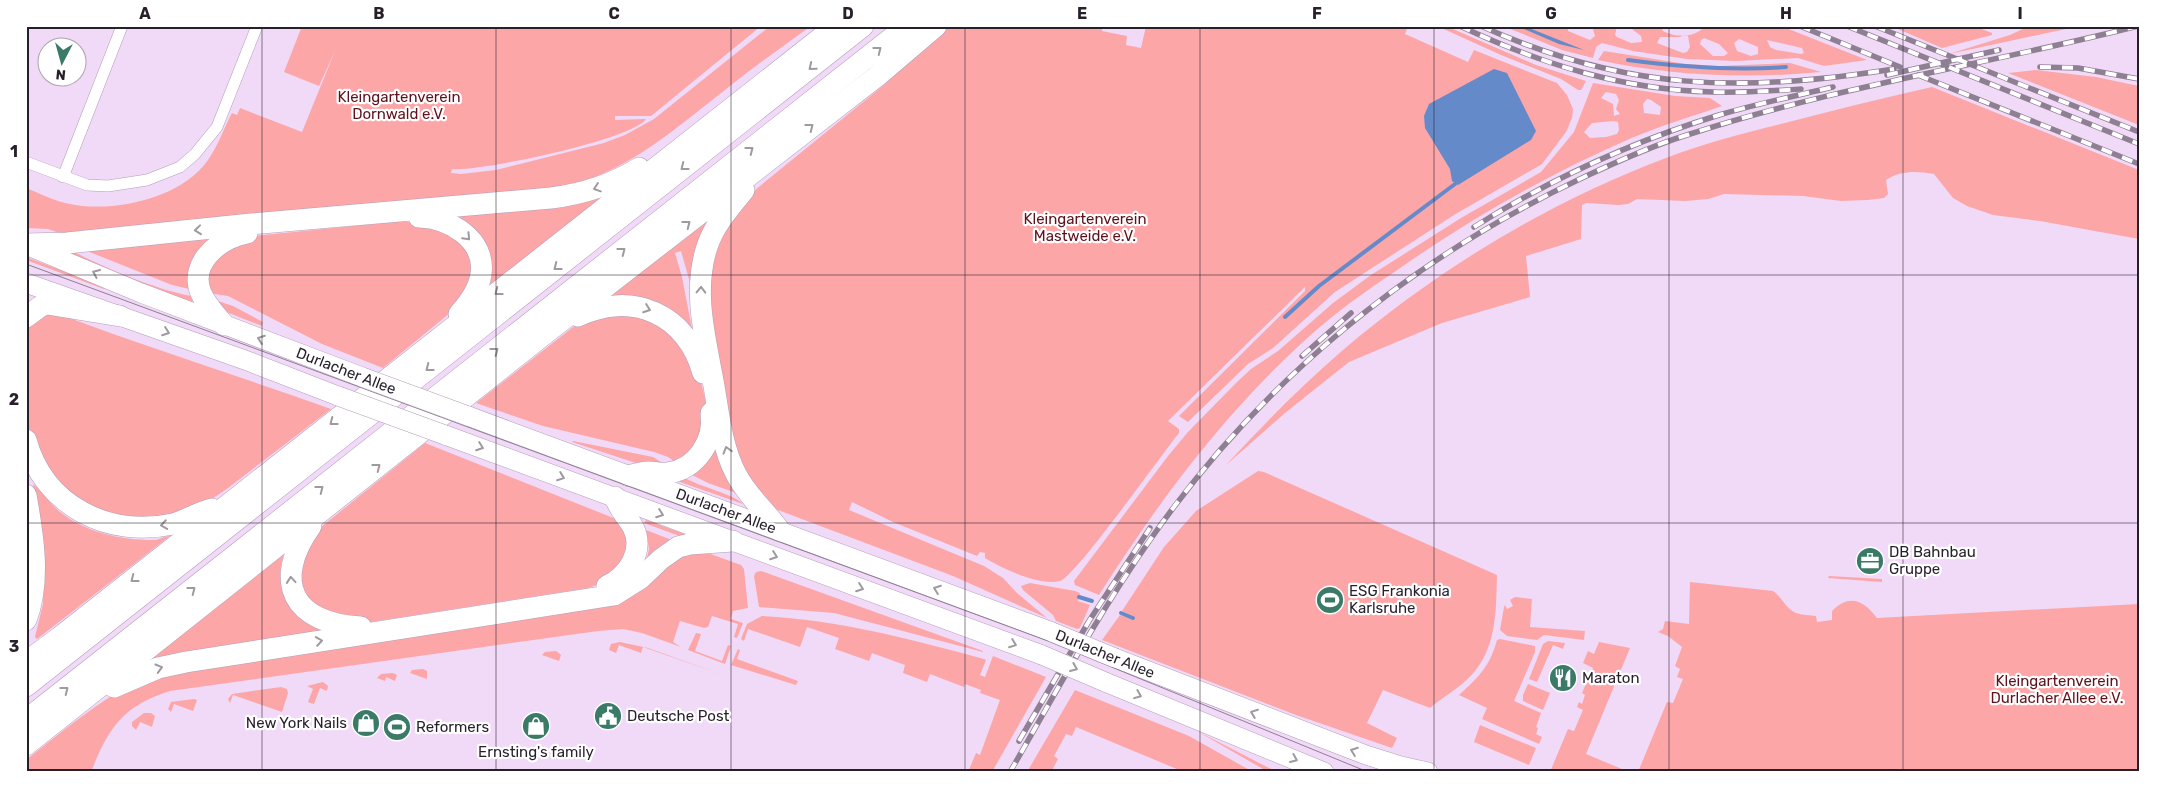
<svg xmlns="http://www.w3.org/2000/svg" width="2165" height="798" viewBox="0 0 2165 798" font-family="Rubik,sans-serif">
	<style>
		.green { fill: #fca6a8; fill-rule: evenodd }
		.water { fill: #648ac9 }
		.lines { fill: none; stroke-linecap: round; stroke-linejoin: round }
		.stream { stroke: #648ac9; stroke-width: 4 }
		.minor-casing { stroke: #b39eb9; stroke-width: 12 }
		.primary-casing { stroke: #b39eb9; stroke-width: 20 }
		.motorway-casing { stroke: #b39eb9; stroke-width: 22 }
		.minor { stroke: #fff; stroke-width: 11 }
		.primary { stroke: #fff; stroke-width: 19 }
		.motorway { stroke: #fff; stroke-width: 21 }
		.tram { stroke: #8e7f93; stroke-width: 1 }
		.rail-casing { stroke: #8e7f93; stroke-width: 5.5 }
		.rail { stroke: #fff; stroke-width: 4; stroke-dasharray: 11; stroke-linecap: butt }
		.primary-bridge-casing { stroke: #b39eb9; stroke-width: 20; stroke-linecap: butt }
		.primary-bridge { stroke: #fff; stroke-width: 19 }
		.oneway { stroke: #9e9a9f }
		.grid { fill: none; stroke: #271f2a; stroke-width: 1; stroke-opacity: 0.55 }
		.labels { text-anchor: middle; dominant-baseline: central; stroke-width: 4.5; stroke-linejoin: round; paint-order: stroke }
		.park-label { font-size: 15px; fill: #5f131e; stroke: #fff }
		.street-label { font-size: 15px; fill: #271f2a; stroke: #fff }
		.poi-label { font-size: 15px; fill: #271f2a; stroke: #fff; text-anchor: start }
		.neatline { fill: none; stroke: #271f2a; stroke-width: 2 }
		.grid-label { font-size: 16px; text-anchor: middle; font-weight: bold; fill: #271f2a }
	</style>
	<rect width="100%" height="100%" fill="#f1daf7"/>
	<g class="green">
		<path d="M302,26H761L651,116H615V120L646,119C631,140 479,172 452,169L451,173L461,174L496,170L604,143L625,135L654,119L770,26H811C782,47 753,67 725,90C673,130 636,165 571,186L62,234L48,229L26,228V188C39,193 52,200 65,203C109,214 180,200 208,160C218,146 224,128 232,113L237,115L240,108L302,132L335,51L319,86L284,72Z"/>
		<path d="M950,26H1102V31L1127,36L1126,45L1141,48L1146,26L1397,28L1408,26L1405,34L1468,62L1474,50L1557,83L1567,95L1573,109L1572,118L1566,132L1542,164L1454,215L1335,292L1273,348L1248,364L1188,422L1179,416L1305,291V287L1168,421L1179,429V433C1162,454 1075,577 1060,581C1039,586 1003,569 985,558V553L980,552L977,556L893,522L852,502L849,510L984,566L1003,578L1017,593L1047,618L953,576L770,507L756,495L732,449L709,317L711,256L740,206L755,190L884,85Z"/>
		<path d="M1437,26H1446L1536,65L1586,81L1581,90H1578L1561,79L1501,55Z"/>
		<path d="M1503,26H1568V31L1590,40L1595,36L1592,26H1617L1615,35L1617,37L1631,43L1642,42L1641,36L1628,26H1661L1663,31C1676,38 1695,38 1705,26H1781L1867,60L1824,66L1798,58L1736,61L1687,59L1633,51L1602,43L1596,47L1593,58L1562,50ZM1685,35L1688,36L1690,47L1687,52L1683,53L1657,43L1660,37H1680ZM1704,38L1719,44L1728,53L1724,56H1713L1700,44L1701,40ZM1739,39L1758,47V54L1751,56L1737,51L1734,43ZM1767,40L1802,48L1804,53L1801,54L1776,50L1770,47Z"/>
		<path d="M1891,26H1974L1992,33V35L1942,48Z"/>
		<path d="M2029,26H2080L1949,54L2010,35Z"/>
		<path d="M1604,51L1686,64L1720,66L1790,63L1821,72C1745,79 1672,76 1598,60Z"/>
		<path d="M2036,70L2096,77L2139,86V125L2008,73Z"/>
		<path d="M1593,83L1675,96L1710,98L1722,106C1693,116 1663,125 1634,137C1553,172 1476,215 1403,266C1375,285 1347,304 1321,326C1233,402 1161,497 1099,595L1075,585L1074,581L1168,456L1188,432L1236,383L1251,369L1278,351L1333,303L1371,275L1461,218L1541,172L1574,132ZM1606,92L1616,94L1619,100L1616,109L1620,114L1614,116L1613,104L1601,98ZM1647,99L1651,100L1661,107L1660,115L1644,113L1643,104ZM1614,121L1618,122L1619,130L1617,134L1606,137L1590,138L1584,132L1592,123Z"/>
		<path d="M1932,87L2139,170V239L2040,221L1993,215L1967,206L1953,198L1934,174C1917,171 1901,170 1886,180L1888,194L1884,198L1868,200L1841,201L1803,196L1724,194L1708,199L1685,201L1637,199L1628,204L1619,205L1586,203L1582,205L1581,239L1526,256L1530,297L1442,323L1349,362L1285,413L1226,465C1263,425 1301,386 1343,350C1438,269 1549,202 1666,158C1705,143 1745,133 1785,123C1834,110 1883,98 1932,87Z"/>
		<path d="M603,197L490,286C497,254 479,242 460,219V215Z"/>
		<path d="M710,218L697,244L691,286L681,251L675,253L682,277L692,329L610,296Z"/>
		<path d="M403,221L440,229L466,247L474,273L456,308L383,368L322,344L228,296L208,293L206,287L210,263L253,236Z"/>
		<path d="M209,238L196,254L189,289L172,285L82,249Z"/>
		<path d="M69,249C102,267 154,289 191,296L193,304L62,252Z"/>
		<path d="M26,257L105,287L104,289L26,260Z"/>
		<path d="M215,300L233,306L263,322L262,326L224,311Z"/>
		<path d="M605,311L662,322L699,374L707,407L706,433L678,464L668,457L654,452L543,426L476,403L582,320Z"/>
		<path d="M39,314L64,316C152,349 242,377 331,409L228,488L206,503L168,518L106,516L57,485L29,432L26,422V326Z"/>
		<path d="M573,441L653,457L669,467L636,463L572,442Z"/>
		<path d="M425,443L621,521L625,524L630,555L600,584L588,588L364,623L317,611L296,580L315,532Z"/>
		<path d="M715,448L739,494L708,483L690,474Z"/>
		<path d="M1258,471L1264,472L1497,575C1496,608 1497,644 1475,671C1463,686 1444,696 1430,708L1383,690L1367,723L1397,738L1392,748L1296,715L1102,640L1120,615L1132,619L1133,616L1122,611L1164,547L1196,511Z"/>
		<path d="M685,478C698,486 736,495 743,504L680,482V480Z"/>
		<path d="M33,484C43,491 50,504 60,512C85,532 120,540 152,540C158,541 165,535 170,536L37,639L35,637L43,604L44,564Z"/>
		<path d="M646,520L649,521L687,535L685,538L644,523Z"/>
		<path d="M646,530L677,542L647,558L649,549Z"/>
		<path d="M694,548L741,565L744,569L748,608L733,611L731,619L743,623L737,638L734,637L738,624L712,616L708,627L704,628L680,621L673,642L681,647L642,633L623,629L598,631L170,691C123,706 109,727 91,772H26V760C64,730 99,700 142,679L608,600Z"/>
		<path d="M284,553C276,580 282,589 299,610C306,619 312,626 322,631L138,665Z"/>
		<path d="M761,571L983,651V652L834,613L759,607L754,576L756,572Z"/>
		<path d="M1829,576L1882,579V582L1828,578Z"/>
		<path d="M1690,582L1773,591C1781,596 1786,609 1796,613C1802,615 1810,615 1816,616L1817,622L1832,620V611C1850,593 1864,601 1877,618L2139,604V772H1638L1667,702L1673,703L1683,679L1677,677L1680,669L1675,666L1682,647L1668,636L1658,632L1663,629L1665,621L1689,624Z"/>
		<path d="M1030,583L1075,591L1080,593L1078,601L1090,605L1080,628L1077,629L1056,621L1053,615L1023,590L1021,586Z"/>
		<path d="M1515,597L1532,599L1530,627L1585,631L1584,640L1544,635L1537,640L1507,636L1500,630L1504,607L1505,605L1507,609L1513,606L1510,600Z"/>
		<path d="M762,616C839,620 910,639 984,659L986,660L980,675L985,677L993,656L1046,677L992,772H968L976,753L980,755L1000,700L980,693L981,690L965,684L964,687L930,674L927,682L903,673L905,665L872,653L869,661L835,649L839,638L807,627L800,647L748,629L744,641L741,639L747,624Z"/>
		<path d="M696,633L701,634L695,651L722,661L728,645L731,646L725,664L688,650Z"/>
		<path d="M1500,639L1535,646V652L1514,701L1541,713L1536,727L1538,728L1536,734L1542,737L1539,744L1482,719L1487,708L1459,695C1479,677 1490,666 1497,640Z"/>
		<path d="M1548,641L1565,643L1563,649L1553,645L1537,682L1529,679L1543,644Z"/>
		<path d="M620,642L648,648L723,675L643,647L641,653L619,645L616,653L609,650L611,644Z"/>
		<path d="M1599,642L1630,648L1586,754L1629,772H1550L1568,729L1574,731L1583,710L1577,707L1579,702L1582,704L1585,695L1582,693L1593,668L1583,663L1588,651L1594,654Z"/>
		<path d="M738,649L740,650L737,659L798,681L796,685L731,665Z"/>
		<path d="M556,651L561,655L559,661L542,655L545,652Z"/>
		<path d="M423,669L427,671V679L410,673L412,670Z"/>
		<path d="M393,673L397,675L395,681L386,677L385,681L377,678L381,674Z"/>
		<path d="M323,682L328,686L327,691L320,688L314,704L308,702L313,689L307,686Z"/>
		<path d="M1528,684L1550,693L1543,710L1523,701V695Z"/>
		<path d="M281,687L287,689L288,693L282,712L233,695L230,703L228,699L232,694Z"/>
		<path d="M1075,690L1189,736L1253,772H1184L1076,727L1072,736L1066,734L1054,756L1058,759L1051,772H1027Z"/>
		<path d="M194,699L197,700L193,711L174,704L171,712L168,709L171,702Z"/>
		<path d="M144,713H151L155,716L152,727L140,722L136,730L132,726V722Z"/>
		<path d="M1480,725L1536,748L1529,765L1474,742Z"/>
		<path d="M1197,731L1269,768L1278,772H1269L1263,769Z"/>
	</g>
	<g class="water">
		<path d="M1517,26H1524L1584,50L1559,44Z"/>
		<path d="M1494,69L1507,73L1536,131L1531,140L1458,185L1452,181L1450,169L1425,128L1424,116L1429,104Z"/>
	</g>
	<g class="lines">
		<g class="stream">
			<path d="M1628,60C1681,67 1732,71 1786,67"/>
			<path d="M1285,317L1319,286L1455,184"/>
			<path d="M1079,597L1092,601"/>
			<path d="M1121,613L1133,618"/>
		</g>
		<defs>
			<g id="minor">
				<path d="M26,162L87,185L108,186L147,180L180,167L195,154L217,127L257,26"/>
				<path d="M63,177L122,26"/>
			</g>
			<g id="primary">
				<path d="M26,245L141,293L362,377"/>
				<path d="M26,283L245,360L338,396"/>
				<path d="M468,416L1052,632"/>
				<path d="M445,435L1042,655"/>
				<path d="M1115,658L1366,755L1401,766L1428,772"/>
				<path d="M1105,682L1324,772"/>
			</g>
			<g id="motorway">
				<path d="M744,190C730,207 714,225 707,247C692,292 706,341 714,386C719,416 722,447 736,474C747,496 766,511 780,531"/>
				<path d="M419,217C449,218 486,239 481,274C479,290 469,303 459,314"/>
				<path d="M26,244L67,243L251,224L551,198C582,194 612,185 639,168"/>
				<path d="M578,316C632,290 687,314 703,373"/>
				<path d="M26,317L41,306L47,304L120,316"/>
				<path d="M224,325C216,315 206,305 201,293C188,262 221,238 247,233"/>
				<path d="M26,440C44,506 108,538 173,524C187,520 199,512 212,509"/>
				<path d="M629,476C635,474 642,472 649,472C655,472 661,474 668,473C697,469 715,440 711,413"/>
				<path d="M26,495C33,534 41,582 26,620"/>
				<path d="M311,526C271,582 293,624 361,627"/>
				<path d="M607,586C628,576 645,551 633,527C627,516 619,510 615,497"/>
				<path d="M26,662L60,637L836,26"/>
				<path d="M26,686L863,26"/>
				<path d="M114,687L158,668L186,662L614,595L641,578L661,559L678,547L690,544L733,541"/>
				<path d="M26,720L907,26"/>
				<path d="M26,745L551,329L876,77L936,26"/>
			</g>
		</defs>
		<use href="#minor" class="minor-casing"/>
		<use href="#primary" class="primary-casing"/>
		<use href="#motorway" class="motorway-casing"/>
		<use href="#minor" class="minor"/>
		<use href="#primary" class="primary"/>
		<use href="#motorway" class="motorway"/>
		<path class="tram" d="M26,264L1048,641L1368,772"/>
		<defs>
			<g id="rail">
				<path d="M1460,26C1541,64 1623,90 1713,92C1742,93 1771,91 1801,89"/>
				<path d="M1481,26C1626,91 1740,93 1894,69"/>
				<path d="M1800,26L1900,67"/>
				<path d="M1847,26L2139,144"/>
				<path d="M1875,26L2139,132"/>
				<path d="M2040,67L2078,68L2139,79"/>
				<path d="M1887,75L1999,50"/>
				<path d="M1918,75L2139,164"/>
				<path d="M1474,227C1549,180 1634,141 1719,115C1756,104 1795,96 1833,87"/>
				<path d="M1302,356L1351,313"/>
				<path d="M1019,741L1089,621L1150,528"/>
				<path d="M1010,772C1055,694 1098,614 1150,540C1259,383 1410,259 1582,178C1616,162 1651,146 1687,135C1834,87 1988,64 2138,26"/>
			</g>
		</defs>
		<use href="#rail" class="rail-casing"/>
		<use href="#rail" class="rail"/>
		<defs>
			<g id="primary-bridge">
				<path d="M362,377L468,416"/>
				<path d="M338,396L445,435"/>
				<path d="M1052,632L1115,658"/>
				<path d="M1042,655L1105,682"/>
			</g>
		</defs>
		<use href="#primary-bridge" class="primary-bridge-casing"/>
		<use href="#primary-bridge" class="primary-bridge"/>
	</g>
	<defs><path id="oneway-chevron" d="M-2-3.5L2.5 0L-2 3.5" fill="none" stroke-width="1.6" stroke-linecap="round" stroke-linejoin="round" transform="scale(1.25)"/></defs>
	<g class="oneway">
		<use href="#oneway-chevron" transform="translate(878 50) rotate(-38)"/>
		<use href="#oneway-chevron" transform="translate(812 67) rotate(141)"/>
		<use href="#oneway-chevron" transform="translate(810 127) rotate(-38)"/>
		<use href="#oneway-chevron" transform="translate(750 150) rotate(-38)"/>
		<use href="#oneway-chevron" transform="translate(684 167) rotate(142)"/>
		<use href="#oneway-chevron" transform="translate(597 188) rotate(161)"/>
		<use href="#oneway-chevron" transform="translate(687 224) rotate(-38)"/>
		<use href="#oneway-chevron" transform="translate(198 230) rotate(174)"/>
		<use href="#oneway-chevron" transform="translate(467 237) rotate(46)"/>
		<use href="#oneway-chevron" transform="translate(622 251) rotate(-38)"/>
		<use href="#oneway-chevron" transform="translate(557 267) rotate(142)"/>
		<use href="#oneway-chevron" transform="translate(96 273) rotate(-156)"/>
		<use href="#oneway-chevron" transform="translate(701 290) rotate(-89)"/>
		<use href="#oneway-chevron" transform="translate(498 292) rotate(142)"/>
		<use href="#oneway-chevron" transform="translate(647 309) rotate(20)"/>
		<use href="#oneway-chevron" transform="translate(166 332) rotate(20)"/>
		<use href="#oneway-chevron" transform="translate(261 339) rotate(-160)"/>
		<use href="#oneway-chevron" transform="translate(495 351) rotate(-38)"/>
		<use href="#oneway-chevron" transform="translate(429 368) rotate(142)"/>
		<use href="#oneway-chevron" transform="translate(333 422) rotate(142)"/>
		<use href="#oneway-chevron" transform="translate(480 447) rotate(20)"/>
		<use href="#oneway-chevron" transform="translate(727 450) rotate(-106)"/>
		<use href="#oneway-chevron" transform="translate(377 467) rotate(-38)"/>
		<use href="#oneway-chevron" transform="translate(561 477) rotate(21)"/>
		<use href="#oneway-chevron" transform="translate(320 489) rotate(-38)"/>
		<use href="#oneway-chevron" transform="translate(660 514) rotate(20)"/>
		<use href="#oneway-chevron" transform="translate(164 525) rotate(171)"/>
		<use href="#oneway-chevron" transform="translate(774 556) rotate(20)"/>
		<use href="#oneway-chevron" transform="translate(134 579) rotate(142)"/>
		<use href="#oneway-chevron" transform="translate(291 580) rotate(-95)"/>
		<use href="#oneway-chevron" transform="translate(860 588) rotate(20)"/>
		<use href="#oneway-chevron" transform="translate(937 589) rotate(-160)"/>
		<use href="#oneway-chevron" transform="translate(192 590) rotate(-38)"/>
		<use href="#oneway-chevron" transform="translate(319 641) rotate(-9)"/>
		<use href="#oneway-chevron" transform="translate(1013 644) rotate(21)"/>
		<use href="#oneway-chevron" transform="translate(159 668) rotate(-16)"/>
		<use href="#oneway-chevron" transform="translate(1074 668) rotate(23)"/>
		<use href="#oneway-chevron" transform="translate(65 690) rotate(-38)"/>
		<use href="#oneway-chevron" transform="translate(1138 695) rotate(22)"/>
		<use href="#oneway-chevron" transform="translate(1254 713) rotate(-159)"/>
		<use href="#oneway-chevron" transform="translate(1354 751) rotate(-160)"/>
		<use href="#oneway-chevron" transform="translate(1294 759) rotate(23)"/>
	</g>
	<path class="grid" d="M262,26V772M496,26V772M731,26V772M965,26V772M1200,26V772M1434,26V772M1669,26V772M1903,26V772M26,275H2139M26,523H2139"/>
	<defs>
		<symbol id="office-disc" viewBox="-11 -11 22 22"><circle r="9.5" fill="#3b7a67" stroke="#fff"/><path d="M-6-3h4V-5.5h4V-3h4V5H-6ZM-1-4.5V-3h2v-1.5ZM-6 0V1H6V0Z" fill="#fff"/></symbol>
		<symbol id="stadium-disc" viewBox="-11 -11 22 22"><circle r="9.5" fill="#3b7a67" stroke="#fff"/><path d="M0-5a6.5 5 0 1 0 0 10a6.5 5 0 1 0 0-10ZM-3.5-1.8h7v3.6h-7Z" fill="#fff"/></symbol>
		<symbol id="restaurant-disc" viewBox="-11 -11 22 22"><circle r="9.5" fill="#3b7a67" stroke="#fff"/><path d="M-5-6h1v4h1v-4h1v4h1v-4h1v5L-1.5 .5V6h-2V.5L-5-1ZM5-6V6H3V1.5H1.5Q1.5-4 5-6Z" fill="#fff"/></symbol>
		<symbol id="civic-disc" viewBox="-11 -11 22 22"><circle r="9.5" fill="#3b7a67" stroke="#fff"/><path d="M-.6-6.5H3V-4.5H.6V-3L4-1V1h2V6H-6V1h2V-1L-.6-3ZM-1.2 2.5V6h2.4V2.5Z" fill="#fff"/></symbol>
		<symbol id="shop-disc" viewBox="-11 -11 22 22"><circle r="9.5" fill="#3b7a67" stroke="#fff"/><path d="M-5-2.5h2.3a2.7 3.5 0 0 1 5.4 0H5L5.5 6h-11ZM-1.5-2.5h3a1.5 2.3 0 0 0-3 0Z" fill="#fff"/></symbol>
	</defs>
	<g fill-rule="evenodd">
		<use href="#office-disc" x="1854" y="545" width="32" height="32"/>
		<use href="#stadium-disc" x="1314" y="584" width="32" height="32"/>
		<use href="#restaurant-disc" x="1547" y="662" width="32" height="32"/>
		<use href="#civic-disc" x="592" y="700" width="32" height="32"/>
		<use href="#shop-disc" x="350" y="707" width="32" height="32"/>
		<use href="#shop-disc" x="520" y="710" width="32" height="32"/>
		<use href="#stadium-disc" x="381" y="711" width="32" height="32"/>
	</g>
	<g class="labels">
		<g class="park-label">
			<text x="399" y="97">Kleingartenverein<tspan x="399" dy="17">Dornwald e.V.</tspan></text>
			<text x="1085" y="219">Kleingartenverein<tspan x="1085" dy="17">Mastweide e.V.</tspan></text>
			<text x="2057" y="681">Kleingartenverein<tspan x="2057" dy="17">Durlacher Allee e.V.</tspan></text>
		</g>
		<g class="street-label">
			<text transform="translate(346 371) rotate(21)">Durlacher Allee</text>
			<text transform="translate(726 511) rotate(20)">Durlacher Allee</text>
			<text transform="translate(1105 654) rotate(22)">Durlacher Allee</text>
		</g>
		<g class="poi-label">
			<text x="1889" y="552">DB Bahnbau<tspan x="1889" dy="17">Gruppe</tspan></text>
			<text x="1349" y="591">ESG Frankonia<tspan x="1349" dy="17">Karlsruhe</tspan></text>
			<text x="1582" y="678">Maraton</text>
			<text x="627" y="716">Deutsche Post</text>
			<text x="347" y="723" text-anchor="end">New York Nails</text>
			<text x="416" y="727">Reformers</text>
			<text x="536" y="752" text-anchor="middle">Ernsting's family</text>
		</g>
	</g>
	<rect width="2165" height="798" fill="none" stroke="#ffffff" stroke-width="55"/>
	<g transform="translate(62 62) rotate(186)"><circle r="24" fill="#ffffff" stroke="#a9a5aa"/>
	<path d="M0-4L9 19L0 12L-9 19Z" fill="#3b7a67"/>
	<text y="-8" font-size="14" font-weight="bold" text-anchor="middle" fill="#271f2a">N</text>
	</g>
	<rect x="28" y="28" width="2110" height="742" class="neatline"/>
	<g class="grid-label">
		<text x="145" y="19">A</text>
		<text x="379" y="19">B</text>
		<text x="614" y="19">C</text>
		<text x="848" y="19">D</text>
		<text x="1082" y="19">E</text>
		<text x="1317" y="19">F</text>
		<text x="1551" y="19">G</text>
		<text x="1786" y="19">H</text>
		<text x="2020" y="19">I</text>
		<text x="14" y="157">1</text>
		<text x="14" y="405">2</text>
		<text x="14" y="652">3</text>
	</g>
</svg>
